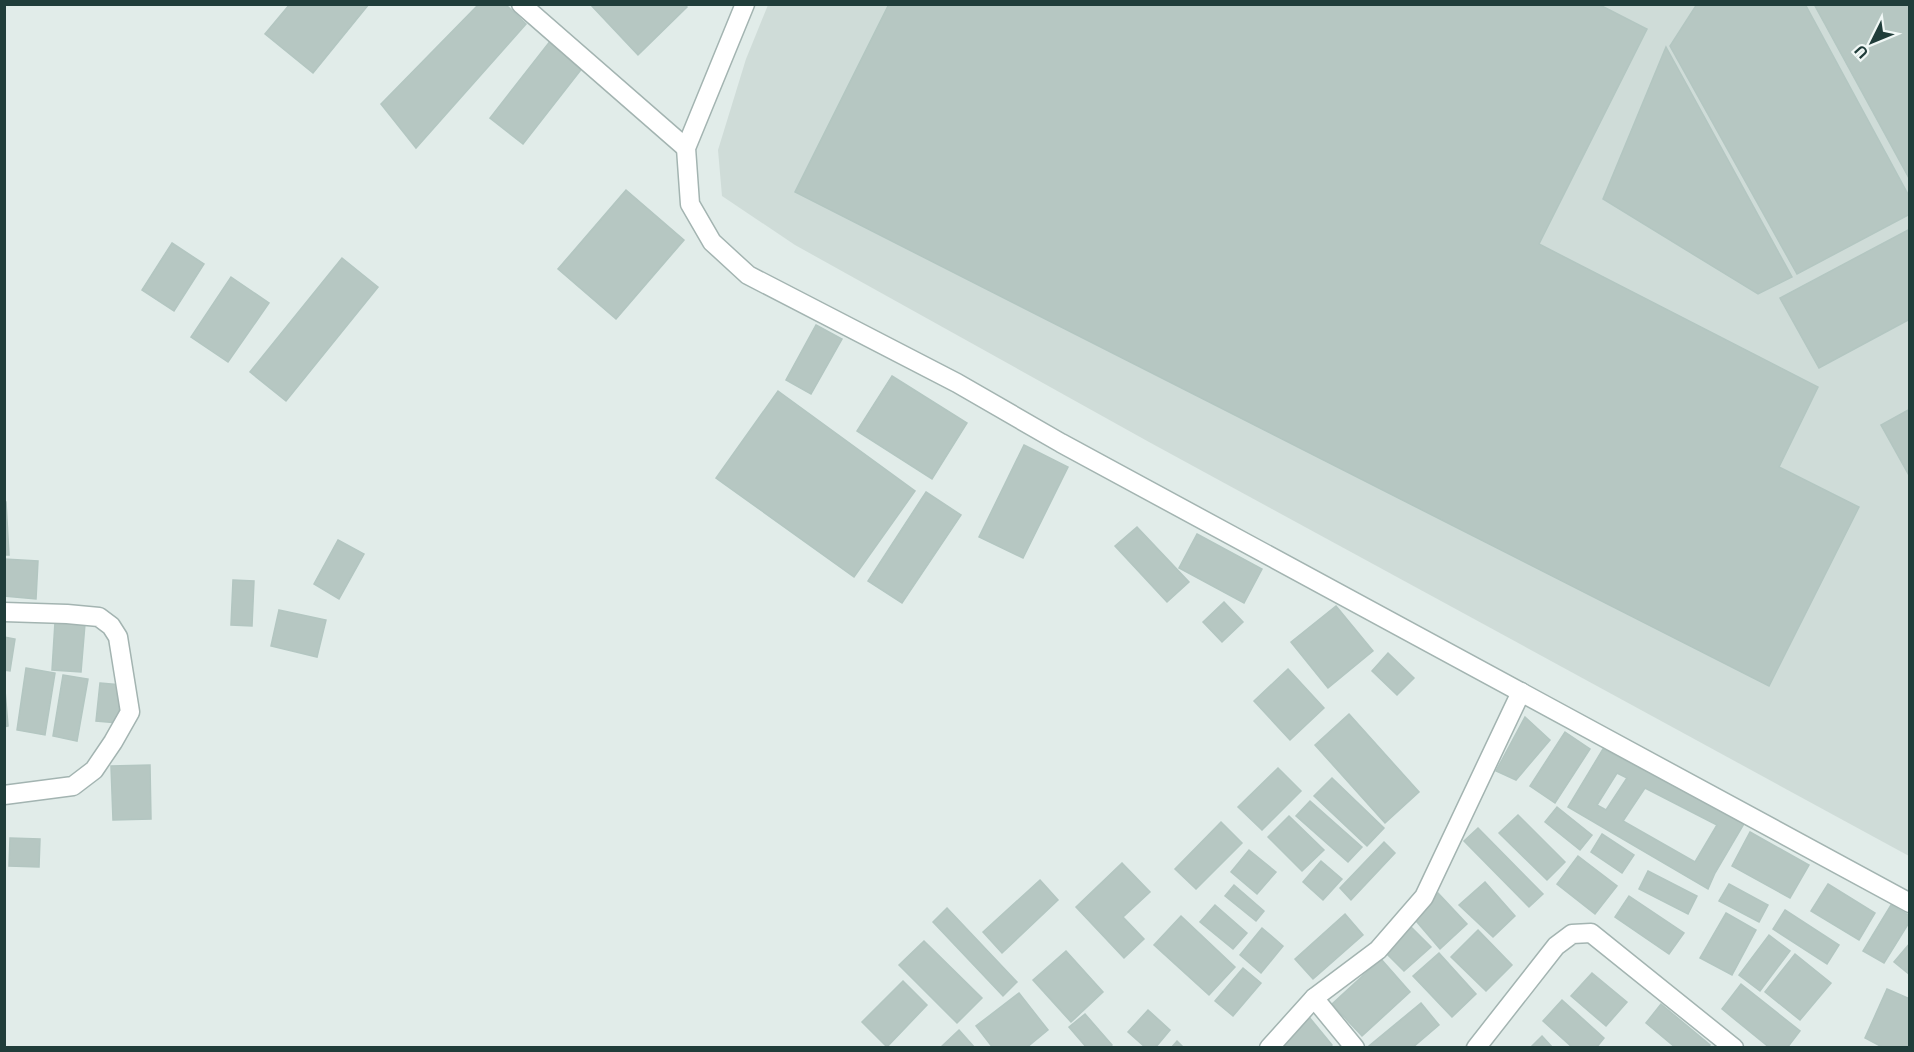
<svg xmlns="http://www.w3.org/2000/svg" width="1914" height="1052" viewBox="0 0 1914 1052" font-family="Arial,sans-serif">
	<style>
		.built { fill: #cfdcd8 }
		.building { fill: #b6c7c2; stroke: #b3c6c1; stroke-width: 1.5; fill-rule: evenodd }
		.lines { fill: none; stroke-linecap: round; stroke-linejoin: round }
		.minor-casing { stroke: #a3b4b1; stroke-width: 21 }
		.minor { stroke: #fff; stroke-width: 18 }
	</style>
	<rect width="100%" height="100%" fill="#e1ece9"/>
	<path class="built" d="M768,5H1909V856L1149,442L795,245L722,196L718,150L746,59Z"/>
	<g class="building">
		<path d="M290,4H369L313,73L265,34Z"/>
		<path d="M479,4H505L526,24L416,148L381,104Z"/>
		<path d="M590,4H684L687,7L638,55Z"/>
		<path d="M889,4H1598L1647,29L1539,244L1818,387L1779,467L1859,507L1769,686L795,192Z"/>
		<path d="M1697,4H1805L1910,198V214L1797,274L1670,46Z"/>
		<path d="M1814,4H1910V180Z"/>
		<path d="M551,40L583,67L523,144L490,118Z"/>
		<path d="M1666,47L1792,277L1758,294L1603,199Z"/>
		<path d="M626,190L684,240L616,319L558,269Z"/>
		<path d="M1910,229V319L1819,368L1780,298Z"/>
		<path d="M172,243L204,264L174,311L142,290Z"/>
		<path d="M342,258L378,287L286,401L250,372Z"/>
		<path d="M231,277L269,303L228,362L191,337Z"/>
		<path d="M816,325L842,339L811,394L786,380Z"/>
		<path d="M892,376L967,423L932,479L857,431Z"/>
		<path d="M778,391L915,491L854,577L716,478Z"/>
		<path d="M1910,409V477L1881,425Z"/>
		<path d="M1024,445L1068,467L1023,558L979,537Z"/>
		<path d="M926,492L961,515L902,603L868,581Z"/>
		<path d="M4,502H6L9,555H4Z"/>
		<path d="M1137,527L1189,582L1167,602L1115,546Z"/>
		<path d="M1197,534L1262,569L1244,603L1179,568Z"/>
		<path d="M338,540L364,554L339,599L314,584Z"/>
		<path d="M4,559L38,561L36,599L4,596Z"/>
		<path d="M233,580L254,581L252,626L231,625Z"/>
		<path d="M1224,602L1243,622L1222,642L1203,622Z"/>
		<path d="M1336,606L1373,651L1328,688L1291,642Z"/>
		<path d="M279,610L326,620L317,657L271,646Z"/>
		<path d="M55,622L85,624L81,672L52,670Z"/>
		<path d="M4,637L15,639L10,671L4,670Z"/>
		<path d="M1388,653L1414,678L1397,695L1372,671Z"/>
		<path d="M26,668L55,673L45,735L17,730Z"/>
		<path d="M1288,669L1324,708L1290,740L1254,701Z"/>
		<path d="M63,675L88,679L77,741L53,736Z"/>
		<path d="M4,678L8,726L4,727Z"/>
		<path d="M100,683L122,685L118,723L96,721Z"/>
		<path d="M1349,714L1419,792L1385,823L1315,745Z"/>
		<path d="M1525,717L1550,740L1516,780L1496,771Z"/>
		<path d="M1565,732L1590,749L1555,803L1530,786Z"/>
		<path d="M1603,749L1745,822L1715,873L1708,889L1568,807ZM1617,773L1627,778L1606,810L1597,805ZM1645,788L1717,825L1695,862L1623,821Z"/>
		<path d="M150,765L151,819L113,820L111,766Z"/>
		<path d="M1278,768L1301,791L1262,830L1238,807Z"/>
		<path d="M1332,778L1384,828L1367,846L1314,796Z"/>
		<path d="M1310,801L1362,847L1348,862L1296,816Z"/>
		<path d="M1557,807L1592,835L1580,850L1545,822Z"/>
		<path d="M1518,815L1565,862L1547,880L1499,833Z"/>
		<path d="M1289,816L1324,850L1302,871L1268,837Z"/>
		<path d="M1221,822L1242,843L1196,889L1175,869Z"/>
		<path d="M1478,828L1543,894L1529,907L1464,841Z"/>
		<path d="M1750,832L1809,865L1790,898L1732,866Z"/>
		<path d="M1602,834L1634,855L1622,873L1591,852Z"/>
		<path d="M10,838L40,839L39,867L9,866Z"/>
		<path d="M1384,842L1395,853L1351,900L1340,888Z"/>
		<path d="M1249,850L1276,872L1257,894L1231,872Z"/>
		<path d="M1578,856L1617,886L1595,914L1557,884Z"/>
		<path d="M1321,861L1342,879L1323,900L1303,882Z"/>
		<path d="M1122,863L1150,892L1123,917L1144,939L1124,958L1076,907Z"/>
		<path d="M1648,871L1697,896L1688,914L1639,889Z"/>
		<path d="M1040,880L1058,900L1002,953L983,932Z"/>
		<path d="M1485,882L1515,916L1493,937L1459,905Z"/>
		<path d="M1729,884L1768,905L1759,922L1719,901Z"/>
		<path d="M1828,884L1875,913L1859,940L1811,911Z"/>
		<path d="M1234,885L1264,911L1256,921L1225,896Z"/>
		<path d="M1438,893L1467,924L1440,949L1411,915Z"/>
		<path d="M1629,896L1684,933L1669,954L1615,917Z"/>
		<path d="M1215,905L1247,933L1233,949L1200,922Z"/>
		<path d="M1891,905L1910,916V921L1884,963L1863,951Z"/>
		<path d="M947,908L1017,982L1003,996L933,922Z"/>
		<path d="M1785,910L1839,945L1827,964L1773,929Z"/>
		<path d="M1726,913L1756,930L1732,975L1700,958Z"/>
		<path d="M1345,914L1363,935L1313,979L1295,959Z"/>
		<path d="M1181,916L1235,967L1209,995L1154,945Z"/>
		<path d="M1410,926L1431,947L1404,971L1384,951Z"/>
		<path d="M1262,928L1283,946L1261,973L1240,955Z"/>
		<path d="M1478,930L1512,965L1486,991L1451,957Z"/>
		<path d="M1769,935L1790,951L1760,991L1739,975Z"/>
		<path d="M924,941L982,998L957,1023L899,965Z"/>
		<path d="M1910,943V975L1894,962Z"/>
		<path d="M1066,951L1103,992L1071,1022L1033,980Z"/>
		<path d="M1439,953L1476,994L1452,1017L1413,976Z"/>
		<path d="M1795,954L1831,983L1800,1020L1765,992Z"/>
		<path d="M1381,959L1410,992L1362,1036L1332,1004Z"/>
		<path d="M1243,968L1261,983L1233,1016L1215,1001Z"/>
		<path d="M1592,973L1627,1002L1606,1026L1571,996Z"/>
		<path d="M903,981L927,1005L887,1047L862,1022Z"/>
		<path d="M1741,984L1800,1031L1787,1048H1770L1722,1009Z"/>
		<path d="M1887,989L1910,999V1048H1884L1865,1038Z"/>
		<path d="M1019,993L1048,1030L1026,1048H993L976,1026Z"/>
		<path d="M1562,1000L1604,1038L1596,1048H1573L1543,1021Z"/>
		<path d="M1421,1003L1439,1025L1412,1048H1370L1369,1046Z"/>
		<path d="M1661,1004L1710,1045L1708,1048H1676L1646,1023Z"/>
		<path d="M1148,1010L1170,1030L1155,1048H1146L1128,1032Z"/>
		<path d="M1085,1014L1112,1045L1109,1048H1087L1069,1027Z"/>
		<path d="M1309,1017L1332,1045L1329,1048H1280Z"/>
		<path d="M959,1030L975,1048H940Z"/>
		<path d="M1542,1036L1553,1048H1530Z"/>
		<path d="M1177,1041L1184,1048H1171Z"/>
	</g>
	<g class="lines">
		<defs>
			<g id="minor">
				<path d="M521,4L686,148"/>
				<path d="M745,4L686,148L690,204L712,242L748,275L957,383L1061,443L1910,903"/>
				<path d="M4,612L67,614L99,617L111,626L118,637L130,712L113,742L94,770L73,786L4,795"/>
				<path d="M1314,998L1355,1048"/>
				<path d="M1269,1048L1314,998L1378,950L1424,897L1521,692"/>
				<path d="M1476,1048L1556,946L1572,934L1591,933L1734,1048"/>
			</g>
		</defs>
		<use href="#minor" class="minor-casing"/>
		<use href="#minor" class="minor"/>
	</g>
	<rect width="1914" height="1052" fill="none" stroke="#203d3a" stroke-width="12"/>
	<g transform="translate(1872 42) rotate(227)" stroke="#f1f8f6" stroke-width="4.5" paint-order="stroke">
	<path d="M0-4.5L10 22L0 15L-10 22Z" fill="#203d3a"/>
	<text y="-9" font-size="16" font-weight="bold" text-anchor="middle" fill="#203d3a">U</text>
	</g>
</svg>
